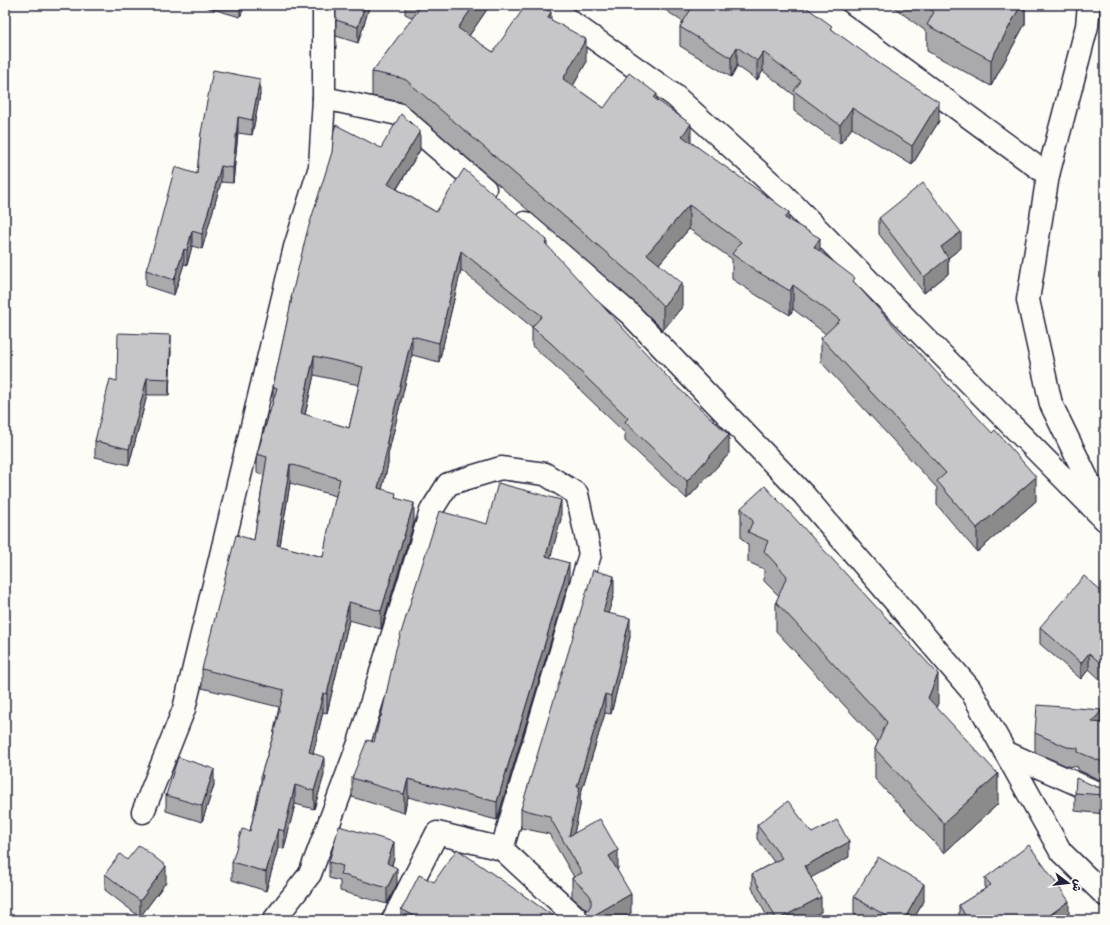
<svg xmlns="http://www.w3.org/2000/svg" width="1110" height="925" viewBox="0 0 1110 925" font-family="'Patrick Hand','Playpen Sans Arabic',sans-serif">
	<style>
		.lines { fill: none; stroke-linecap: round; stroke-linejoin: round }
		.street-casing { stroke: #22223b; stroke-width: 25 }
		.street { stroke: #fdfcf7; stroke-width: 22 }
		.wall { fill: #aaaaac; stroke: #22223b; fill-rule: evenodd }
		.shaded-wall { fill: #8b8b8c; stroke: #22223b }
		.building { fill: #c6c6c8; stroke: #22223b; fill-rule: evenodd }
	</style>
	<rect width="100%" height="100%" fill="#fdfcf7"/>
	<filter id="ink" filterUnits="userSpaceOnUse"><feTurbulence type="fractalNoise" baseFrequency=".025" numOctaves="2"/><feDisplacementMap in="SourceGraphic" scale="8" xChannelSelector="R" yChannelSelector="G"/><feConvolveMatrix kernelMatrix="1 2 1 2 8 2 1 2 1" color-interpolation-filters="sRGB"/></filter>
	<g filter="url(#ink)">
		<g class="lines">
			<defs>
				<g id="street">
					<path d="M547,5L675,96L783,194L1105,520"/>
					<path d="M816,5L1048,175"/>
					<path d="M1089,5L1087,26L1048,175L1028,300L1051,404L1102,509"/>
					<path d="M324,98L398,114L485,189"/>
					<path d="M525,223L630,314L804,495L970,689L1061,852L1105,895"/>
					<path d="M1005,752L1100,794L1105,795"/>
					<path d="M143,812L184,709L295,247L320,167L324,98V5"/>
					<path d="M274,920L310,874L359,743L431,511L448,484L501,468L545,474L577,494L590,554L502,849L579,920"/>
					<path d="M393,920L437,833L502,849"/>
				</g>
			</defs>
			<use href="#street" class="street-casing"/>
			<use href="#street" class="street"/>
		</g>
		<g class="wall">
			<path d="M199,5H245L240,17Z"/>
			<path d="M336,5H370L358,43L336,36Z"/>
			<path d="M405,5H490L469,36L493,52L551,19L586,63L573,86L604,108L657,100L691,142L789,221L820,251L855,283L1036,501L977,552L937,505V488L821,362V338L826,334L793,309L790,315L758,296L732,279V259L689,229L659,264L682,307L663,330L638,305L406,105L401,102L372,96V72L413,18L405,14Z"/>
			<path d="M658,5H803L832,30L939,121L912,165L852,128L840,144L794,111V95L763,71L757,80L737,66L731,77L680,46V27L683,22Z"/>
			<path d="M891,5H1025V24L991,86L927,51V32Z"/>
			<path d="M260,95L252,135L238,133L233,183L221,182L202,249L192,246L187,265L184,264L174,295L146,286V270L197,174L201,133Z"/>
			<path d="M381,148L420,150L397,189L436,212L547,246L729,454L687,499L625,441V433L552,363L532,346V327L461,270L439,362L412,355L388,455V464L382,489L396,498L414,522L381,629L349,620L327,713L323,712L313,753L324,775L314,809L295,804L284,849L278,848L266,891L232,880V862L250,831L261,782V775L273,736L279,707L202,688V669L254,540L264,475L257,473V454L273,401V387L291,304V298ZM314,375L359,385L349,428L305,415ZM290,483L336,496L323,557L280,546Z"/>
			<path d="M879,218L961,248L948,258V274L924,293L879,234Z"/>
			<path d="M171,351L169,395H147L129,465L95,457V441L117,381Z"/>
			<path d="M741,508L938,703L936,708L998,804L944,853L875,779V749L878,742L776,631V602L779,596L764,581V569L748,562V545L741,538Z"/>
			<path d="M561,519L550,558L569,581L497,820L408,797L404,813L352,797V778L374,742L381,717L487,524Z"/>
			<path d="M614,594L608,613L630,637L611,714L605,713L580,796V806L574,833L618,869L617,870L631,913L619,920H586V911L587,910L572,897V878L574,877L549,834L521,828V809Z"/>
			<path d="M1105,595V684L1089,669L1081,679L1040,644V627Z"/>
			<path d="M1102,723H1105V782L1078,770V767L1067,766L1035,752V733Z"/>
			<path d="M214,785L202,822L166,811V795Z"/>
			<path d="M1097,787L1105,788V814L1075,811V793Z"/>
			<path d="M757,825L812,833L849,857L811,877L821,912L805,920H769L752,888V874L774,862L757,839Z"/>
			<path d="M394,858L392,865L397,884L387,904L340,891V881L329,878V862Z"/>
			<path d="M127,860L166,882L140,917L105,890V874Z"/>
			<path d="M985,878L1069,917L1065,920H959V905L985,889Z"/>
			<path d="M434,882L559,920H401V909Z"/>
			<path d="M854,897L924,901L913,920H865L854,914Z"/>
		</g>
		<g class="shaded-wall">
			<path d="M240,5H245L240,17Z"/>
			<path d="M365,5H370L358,43V27Z"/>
			<path d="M474,5H490L458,52V28Z"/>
			<path d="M1021,5H1025V24L991,86V60Z"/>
			<path d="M551,12V36L548,18Z"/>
			<path d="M586,39V63L563,103V79Z"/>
			<path d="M737,47V66L731,77V58Z"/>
			<path d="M763,52V71L757,80V61Z"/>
			<path d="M260,79V95L252,135V120Z"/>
			<path d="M657,94V118L654,98Z"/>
			<path d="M939,102V121L912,165V146Z"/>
			<path d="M852,108V128L840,144V125Z"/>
			<path d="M238,117V133L233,183V168Z"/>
			<path d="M691,124V148L682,136Z"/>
			<path d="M420,131V150L388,203V184Z"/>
			<path d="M221,166V182L202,249V234Z"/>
			<path d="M689,205V229L647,278V254Z"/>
			<path d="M789,212V236L785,218Z"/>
			<path d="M192,231V246L187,265V250Z"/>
			<path d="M961,232V248L948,258V274L924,293V277L941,247Z"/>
			<path d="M820,238V262L814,247Z"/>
			<path d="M547,240V259L545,243Z"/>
			<path d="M184,249V264L174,295V280Z"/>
			<path d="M461,251V270L439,362V343Z"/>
			<path d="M682,283V307L663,330V306Z"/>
			<path d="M793,285V309L790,315V291Z"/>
			<path d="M171,335V351L169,395V379Z"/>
			<path d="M412,336V355L388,455V464L378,507V488L386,445Z"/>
			<path d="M314,356V375L301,432V413Z"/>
			<path d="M147,378V395L129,465V449Z"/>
			<path d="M729,435V454L687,499V481Z"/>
			<path d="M290,464V483L277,564V545Z"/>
			<path d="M1036,477V501L977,552V528Z"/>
			<path d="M561,500V519L546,575V556Z"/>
			<path d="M414,503V522L381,629V611Z"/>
			<path d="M569,563V581L497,820V802Z"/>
			<path d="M614,576V594L603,631V612Z"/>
			<path d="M349,602V620L327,713V694Z"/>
			<path d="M630,618V637L611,714V696Z"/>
			<path d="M1089,653V669L1081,679V663Z"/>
			<path d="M938,674V703L928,728V698Z"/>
			<path d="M323,693V712L309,771V752Z"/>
			<path d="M605,694V713L580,796V806L570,852L569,836L577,787Z"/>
			<path d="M1102,710V729L1092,722Z"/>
			<path d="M324,757V775L314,809V791Z"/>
			<path d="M214,769V785L202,822V806Z"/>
			<path d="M998,774V804L944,853V823Z"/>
			<path d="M408,779V797L404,813V794Z"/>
			<path d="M295,785V804L284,849V831Z"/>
			<path d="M278,829V848L266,891V872Z"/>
			<path d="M394,842V858L387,879V863Z"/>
			<path d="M849,842V857L805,881V866Z"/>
			<path d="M618,850V869L609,874V856Z"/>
			<path d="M166,866V882L140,917V901Z"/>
			<path d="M397,868V884L387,904V888Z"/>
			<path d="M924,884V901L913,920H904Z"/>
			<path d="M631,894V913L619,920H589V918Z"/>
			<path d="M821,897V912L805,920H777Z"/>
			<path d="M1069,901V917L1065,920H1043Z"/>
		</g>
		<g class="building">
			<path d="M336,5H365L358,27L336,20Z"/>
			<path d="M422,5H474L458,28L493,52L526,5H538L551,12L548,18L586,39L563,79L604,108L629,73L657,94L654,98L691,124L682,136L789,212L785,218L820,238L814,247L855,278L853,281L992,433L995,430L1036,477L977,528L937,481L946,473L821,338L840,320L793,285L790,291L758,272L732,254L741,242L689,205L647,254L682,283L663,306L638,280L406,80L401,78L372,72Z"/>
			<path d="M685,5H803L832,26L830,28L880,64L939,102L912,146L852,108L840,125L794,91L801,81L763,52L757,61L737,47L731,58L680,27L691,9Z"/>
			<path d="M925,5H1021L991,60L927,25L934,12Z"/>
			<path d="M213,70L260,79L252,120L238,117L233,168L221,166L202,234L192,231L187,250L184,249L174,280L146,270L155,242L175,167L197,174L201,133Z"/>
			<path d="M401,114L420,131L388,184L436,212L464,169L547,240L545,243L674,384L729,435L687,481L625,422L628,418L552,344L532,327L542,316L461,251L439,343L412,336L386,445H388L378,488L396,493L395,498L414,503L381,611L349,602L327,694L323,693L309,752L324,757L314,791L295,785L284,831L278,829L266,872L232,862L242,829L250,831L263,775H261L273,736L284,690L202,669L236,535L254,540L267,457L257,454L277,388L273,387L292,298H291L307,232L332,152L334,130L336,125L381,148ZM314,356L363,367L349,428L301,413ZM290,464L340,479L330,520L323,557L277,545Z"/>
			<path d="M923,183L961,232L941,247L948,258L924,277L879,218Z"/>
			<path d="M118,333L171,335L169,379L147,378L129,449L95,441L110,379L117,381Z"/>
			<path d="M498,483L561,500L546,556L569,563L497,802L408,779L404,794L352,778L367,740L374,742L380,717H381L396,649L439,511L487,524Z"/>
			<path d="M765,486L938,674L928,698L998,774L944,823L875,749L887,722L776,602L787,576L764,551L768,541L748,532L753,521L741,508Z"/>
			<path d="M593,570L614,576L603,612L630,618L611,696L605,694L577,787H580L569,836L600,819L618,850L609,856L631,894L589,918L586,911L588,910L591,905V897L587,892L572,878L582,873L549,816L521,809Z"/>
			<path d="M1084,576L1105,595V667L1089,653L1081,663L1040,627Z"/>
			<path d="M1037,705L1102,710L1092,722L1105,723V763L1078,752V748L1067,747L1035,733Z"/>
			<path d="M178,757L214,769L202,806L166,795Z"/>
			<path d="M1076,778L1097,787L1105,788V795L1075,793Z"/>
			<path d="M788,801L812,833L837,820L849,842L805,866L821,897L777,920L752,874L782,858L757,825Z"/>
			<path d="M339,826L394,842L387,863L397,868L387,888L340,874L343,866L329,862Z"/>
			<path d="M139,845L166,866L140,901L105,874L120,854L127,860Z"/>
			<path d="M1029,845L1069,901L1043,920H968L959,905L991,885L985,878Z"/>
			<path d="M457,849L559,920H422L401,909L404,905L419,875L434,882Z"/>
			<path d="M878,857L924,884L904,920H893L854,897Z"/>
		</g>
	</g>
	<rect width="1110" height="925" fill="none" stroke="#fdfcf7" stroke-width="20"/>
	<rect x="10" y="10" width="1090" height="905" fill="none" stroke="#22223b" stroke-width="1.5" filter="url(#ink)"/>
	<g transform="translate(1068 883) rotate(105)" stroke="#fdfcf7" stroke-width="3" paint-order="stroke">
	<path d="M0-3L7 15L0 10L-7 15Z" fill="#22223b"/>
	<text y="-6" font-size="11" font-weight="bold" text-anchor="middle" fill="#22223b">ش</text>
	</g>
</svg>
